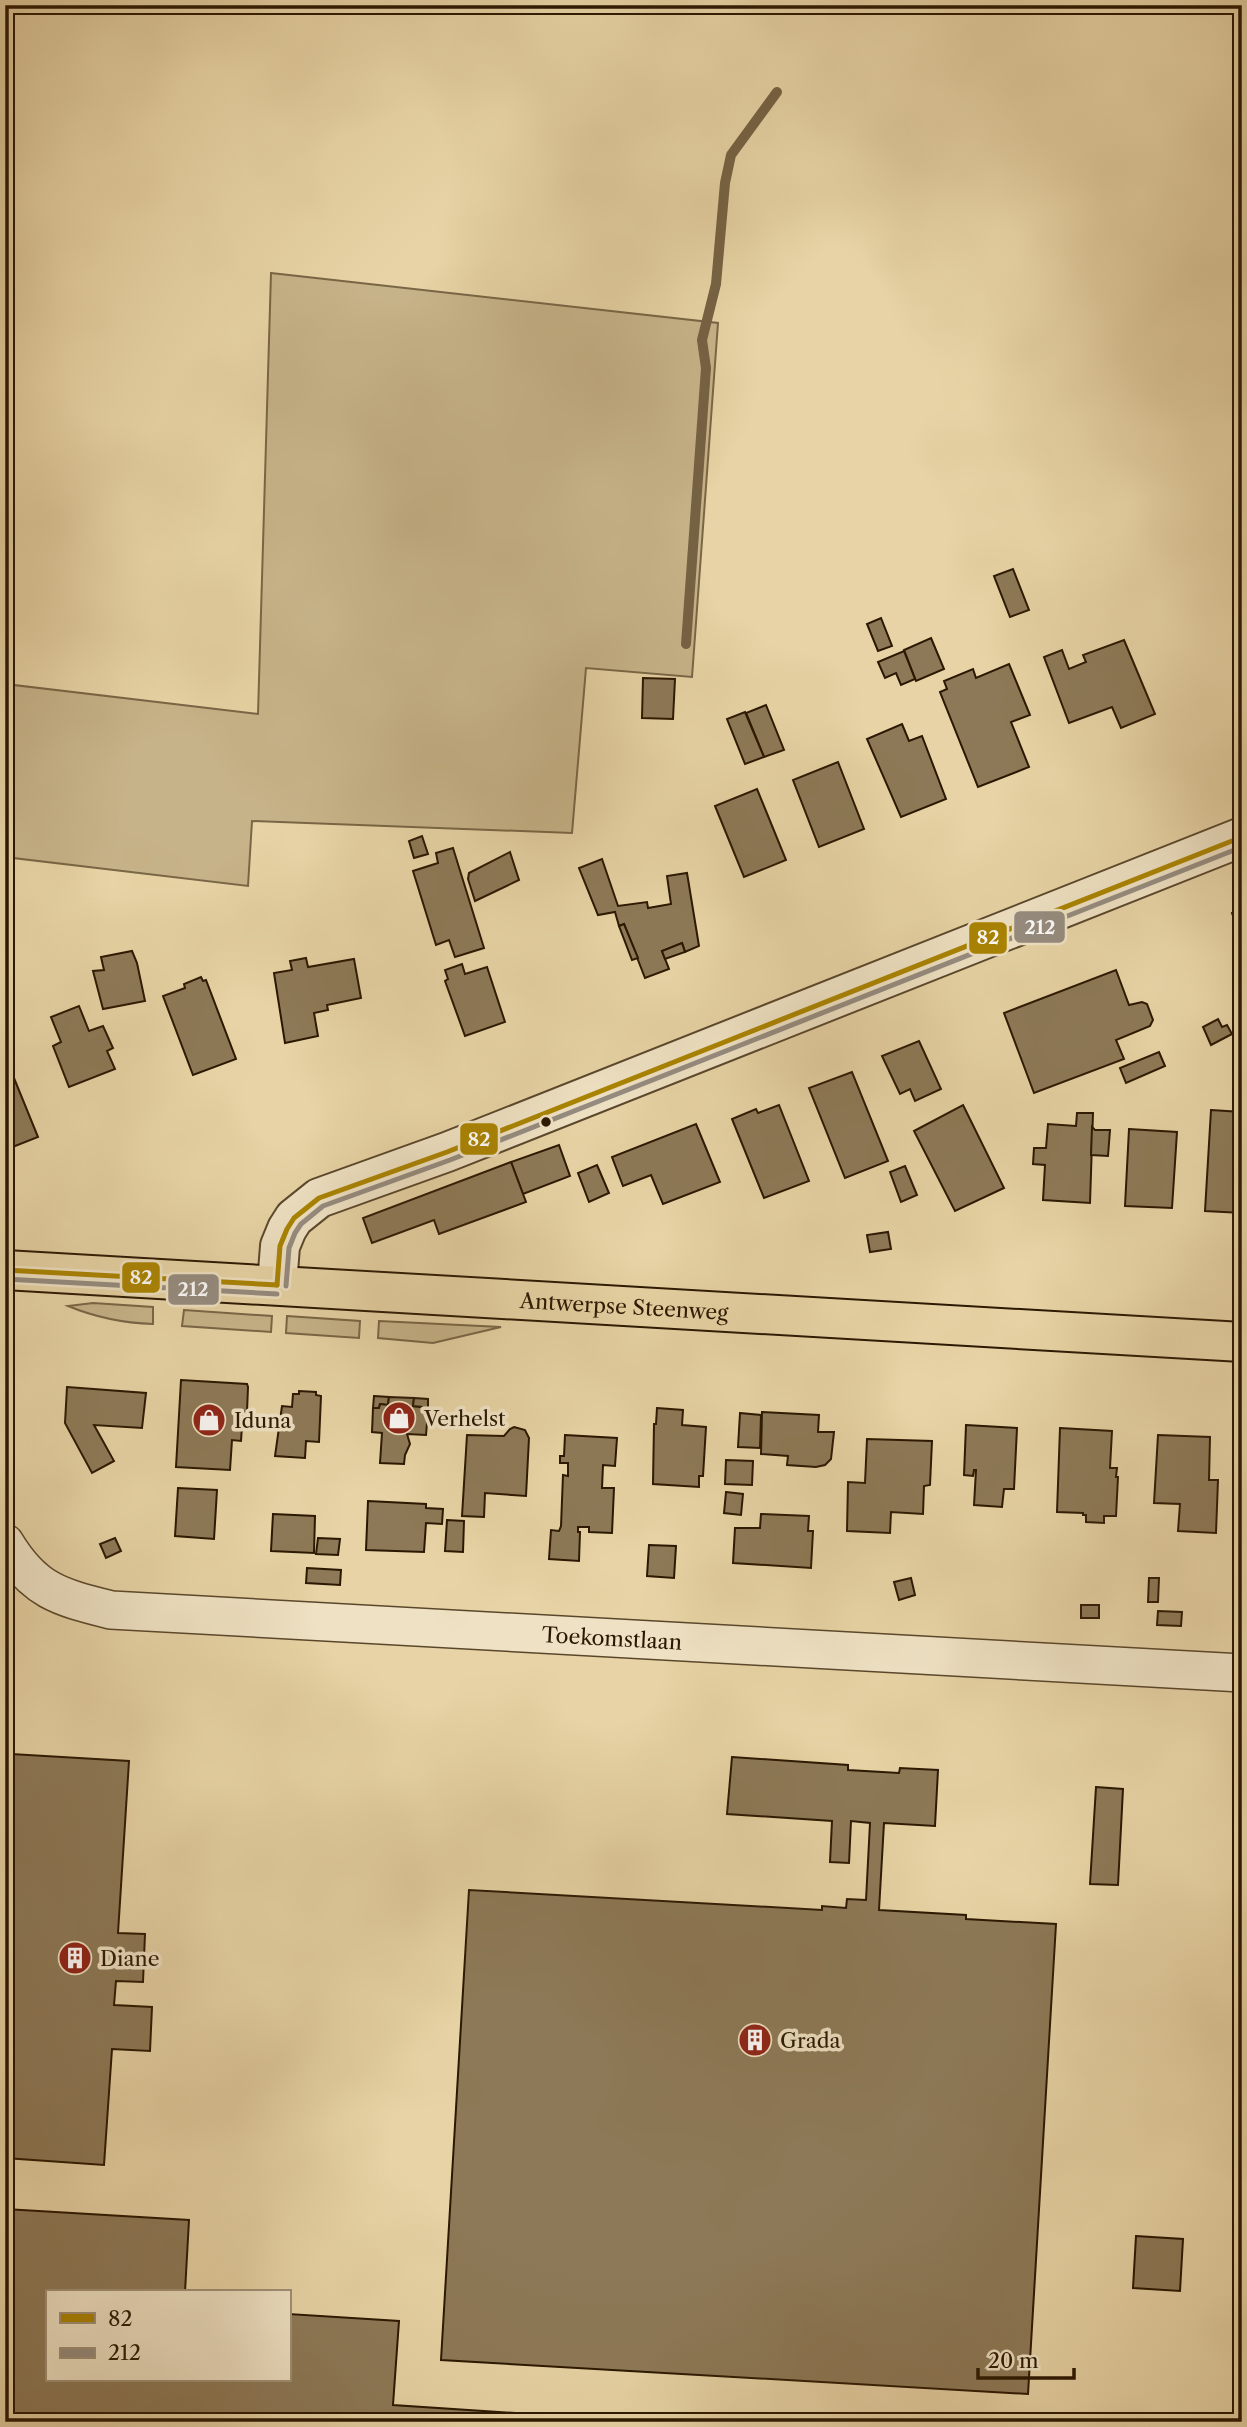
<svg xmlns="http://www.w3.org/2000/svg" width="1247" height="2427" viewBox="0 0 1247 2427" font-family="'Libre Caslon Text',serif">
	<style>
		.green { fill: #c7b389; stroke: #796646; stroke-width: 2 }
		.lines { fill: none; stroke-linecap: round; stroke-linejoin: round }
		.stream { stroke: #756243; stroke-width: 10 }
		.building { fill: #8d7957; stroke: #2b1802; stroke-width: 2 }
		.minor-casing { stroke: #5a472b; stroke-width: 40 }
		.tertiary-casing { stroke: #5a472b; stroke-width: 42 }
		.primary-casing { stroke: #2b1802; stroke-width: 42 }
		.minor { stroke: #efe2c4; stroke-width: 37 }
		.tertiary { stroke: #efe2c4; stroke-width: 38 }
		.primary { stroke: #e7d3a5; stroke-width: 38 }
		.bus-1-casing { stroke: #efe2c4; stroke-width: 10 }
		.bus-2-casing { stroke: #efe2c4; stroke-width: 10 }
		.bus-1 { stroke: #aa8401; stroke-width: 5 }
		.bus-2 { stroke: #958c80; stroke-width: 5 }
		.bus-dot { fill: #2b1802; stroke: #efe2c4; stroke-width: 2.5 }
		.labels { text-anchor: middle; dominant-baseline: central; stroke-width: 7; stroke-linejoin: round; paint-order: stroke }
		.street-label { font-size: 21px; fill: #2b1802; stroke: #efe2c4 }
		.poi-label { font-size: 21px; fill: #2b1802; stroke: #efe2c4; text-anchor: start }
		.line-badge { stroke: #efe2c4; stroke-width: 2.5 }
		.badge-label { font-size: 19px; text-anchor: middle; font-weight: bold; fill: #fff }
	</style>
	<rect width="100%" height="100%" fill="#e7d3a5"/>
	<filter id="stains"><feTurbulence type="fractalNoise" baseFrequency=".00286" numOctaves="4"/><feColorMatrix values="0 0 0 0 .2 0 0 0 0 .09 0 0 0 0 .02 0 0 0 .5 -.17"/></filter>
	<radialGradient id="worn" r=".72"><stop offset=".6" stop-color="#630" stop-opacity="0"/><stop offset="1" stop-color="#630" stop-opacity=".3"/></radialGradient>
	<g class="green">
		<path d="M271,273L718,323L692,677L586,668L572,833L252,821L248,886L5,857V684L258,714Z"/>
		<path d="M93,1303L153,1307V1324C122,1323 97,1318 68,1306Z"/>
		<path d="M184,1310L272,1316L271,1332L182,1326Z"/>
		<path d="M287,1316L360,1321L359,1338L286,1333Z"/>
		<path d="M379,1321L501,1327L433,1343L378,1338Z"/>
	</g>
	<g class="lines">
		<path class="stream" d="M686,644L706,368L702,340L716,284L725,183L731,155L777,92"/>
	</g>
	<g class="building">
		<path d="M1013,569L1029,610L1010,617L994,576Z"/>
		<path d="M881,618L892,646L878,651L867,624Z"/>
		<path d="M931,638L944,669L916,681L904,650Z"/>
		<path d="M1124,640L1155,714L1121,728L1112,707L1069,723L1044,657L1062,650L1069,669L1086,662L1083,655Z"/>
		<path d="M904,651L915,679L901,685L896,673L885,678L878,662Z"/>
		<path d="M1009,664L1030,715L1011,722L1029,767L978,787L940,692L947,689L944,681L973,669L976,678Z"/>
		<path d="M643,678L675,679L673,719L642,718Z"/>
		<path d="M766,705L784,750L764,757L746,713Z"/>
		<path d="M745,712L764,757L745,764L727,719Z"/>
		<path d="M902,724L909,741L922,736L946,799L901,817L867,739Z"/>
		<path d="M838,762L864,829L819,847L793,780Z"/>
		<path d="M757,789L786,860L744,877L715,806Z"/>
		<path d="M422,836L428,854L414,858L409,841Z"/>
		<path d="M453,848L484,948L455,957L449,940L436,945L413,871L438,863L436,853Z"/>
		<path d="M510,852L519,880L475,901L468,879L469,873Z"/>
		<path d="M602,859L618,906L647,902L648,908L671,904L667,876L687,873L699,946L685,952L682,943L662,951L669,969L645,978L624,924L619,926L615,912L598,915L579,868Z"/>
		<path d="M1242,909V939L1232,913Z"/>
		<path d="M624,924L638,958L632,960L619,926Z"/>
		<path d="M682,943L685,952L665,959L662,951Z"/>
		<path d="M132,951L137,963L145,1001L103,1009L93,971L104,970L101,957Z"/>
		<path d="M306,958L308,967L354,959L361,998L327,1005L328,1010L314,1013L318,1036L285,1043L274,973L292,970L290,961Z"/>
		<path d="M462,964L465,974L487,967L505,1022L465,1036L445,981L448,979L445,970Z"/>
		<path d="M1116,970L1129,1005L1142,1002L1147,1004L1153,1020L1150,1026L1116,1040L1124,1059L1034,1093L1004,1013Z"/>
		<path d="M201,977L203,981L206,980L236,1059L193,1075L163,996L185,988L184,984Z"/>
		<path d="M79,1006L89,1031L103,1026L113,1048L107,1051L115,1069L69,1087L53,1046L61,1042L51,1017Z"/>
		<path d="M1218,1019L1222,1027L1227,1025L1232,1034L1211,1045L1203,1027Z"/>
		<path d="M919,1041L941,1089L915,1101L910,1089L900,1094L882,1056Z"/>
		<path d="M1159,1052L1165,1066L1126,1083L1120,1068Z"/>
		<path d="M5,1056L38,1137L5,1150Z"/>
		<path d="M852,1072L888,1161L845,1178L809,1088Z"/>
		<path d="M779,1105L809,1181L764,1198L732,1119L756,1109L758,1113Z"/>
		<path d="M963,1105L1004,1188L955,1211L914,1131Z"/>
		<path d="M1211,1110L1242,1112V1213L1205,1211Z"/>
		<path d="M1077,1113H1093L1090,1203L1043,1200L1045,1165L1033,1164L1034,1148H1046L1048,1124L1076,1126Z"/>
		<path d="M696,1124L720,1182L663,1204L651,1175L623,1186L612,1157Z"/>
		<path d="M1092,1127L1095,1130H1110L1108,1156L1091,1155Z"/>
		<path d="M1129,1129L1177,1132L1172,1208L1125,1206Z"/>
		<path d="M559,1145L570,1176L523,1194L511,1162Z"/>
		<path d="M511,1162L526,1202L439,1234L434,1220L372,1243L363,1218Z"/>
		<path d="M597,1165L609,1193L589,1202L578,1173Z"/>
		<path d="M905,1166L917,1195L901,1202L890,1172Z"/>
		<path d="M888,1232L891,1249L870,1252L867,1235Z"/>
		<path d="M181,1380L247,1384L248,1387L247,1412L243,1411L241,1441L232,1440L230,1470L176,1467Z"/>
		<path d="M67,1387L146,1393L142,1428L94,1425L114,1461L92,1473L65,1423Z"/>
		<path d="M299,1391L316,1392V1395L321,1396L319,1442L306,1441L305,1458L275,1456L282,1406L292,1407L293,1394H299Z"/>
		<path d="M374,1396L389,1397L388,1405L380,1404L379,1408H373Z"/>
		<path d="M389,1397L414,1398L413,1406L422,1407V1411H428L426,1435L407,1434L410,1444L405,1455L404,1464L380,1463L382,1433L372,1432L373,1408H379L380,1404L388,1405Z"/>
		<path d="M414,1398L428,1399V1411H422V1407L413,1406Z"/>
		<path d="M657,1408L683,1410L682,1425L706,1427L703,1476H699V1487L653,1484L654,1424H656Z"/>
		<path d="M762,1412L819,1415L818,1432H834L831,1459L825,1465L816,1467L787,1465L788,1456L761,1454Z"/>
		<path d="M740,1413L761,1415L760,1448L738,1447Z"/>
		<path d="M966,1425L1017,1428L1014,1489H1004L1002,1507L974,1505L976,1470H974L973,1476L964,1475Z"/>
		<path d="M514,1427L525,1430L529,1438L526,1496L485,1493L484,1517L462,1516L467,1435L504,1436L510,1429Z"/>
		<path d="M1060,1428L1112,1431L1110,1468H1117L1116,1477H1118L1116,1516H1104V1523L1086,1522V1515H1083V1513L1057,1512Z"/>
		<path d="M565,1435L617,1438L615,1466L603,1465L602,1488H614L612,1533L589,1532V1527H578V1532H580L579,1561L549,1559L551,1530L559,1531L561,1526L563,1475L568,1476V1463H560V1456H564Z"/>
		<path d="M1158,1435L1210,1437L1209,1480H1218L1216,1533L1178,1531L1180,1504L1154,1503Z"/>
		<path d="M867,1439L932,1441L930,1485L924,1486L923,1514L891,1512L890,1533L847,1531L848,1482L865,1483Z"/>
		<path d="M726,1460L753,1461L752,1485L725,1484Z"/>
		<path d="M178,1488L217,1490L214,1539L175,1536Z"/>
		<path d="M726,1492L743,1494L741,1515L724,1513Z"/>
		<path d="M368,1501L426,1504V1508L443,1509L442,1524L426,1523L424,1552L366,1550Z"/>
		<path d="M273,1514L315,1516L314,1553L271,1551Z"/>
		<path d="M761,1514L809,1516L808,1531H813L811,1568L733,1563L735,1528H760Z"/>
		<path d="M447,1520L464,1521L463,1552L445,1551Z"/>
		<path d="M115,1538L121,1551L106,1558L100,1544Z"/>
		<path d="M318,1538L340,1539L338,1555L316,1554Z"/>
		<path d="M649,1545L676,1546L674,1578L647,1576Z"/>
		<path d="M307,1568L341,1570L340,1585L306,1583Z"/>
		<path d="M911,1578L915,1595L899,1600L894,1582Z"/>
		<path d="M1149,1578H1159L1158,1602H1148Z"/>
		<rect x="1081" y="1605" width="18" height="13"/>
		<path d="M1158,1611L1182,1612L1181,1626L1157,1625Z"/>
		<path d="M11,1754L129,1761L118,1933L145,1934L143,1982L116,1981L114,2005L152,2007L150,2051L112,2049L104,2165L5,2158V1783L9,1784Z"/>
		<path d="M732,1757L848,1765V1770L899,1773L900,1768L938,1770L935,1826L884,1823L879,1910L966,1915V1919L1056,1924L1028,2394L441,2360L469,1890L822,1910V1906L846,1908L847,1899L866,1900L870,1823L851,1821L849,1863L830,1862L832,1821L727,1814Z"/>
		<path d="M1096,1787L1123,1789L1118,1885L1090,1884Z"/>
		<path d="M5,2209L189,2220L185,2292H47V2380H289V2314L399,2321L393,2405L561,2416L560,2422H5Z"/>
		<path d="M1136,2236L1183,2239L1180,2291L1133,2288Z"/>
	</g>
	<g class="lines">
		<defs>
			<g id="minor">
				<path id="s1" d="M5,1543C34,1591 59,1597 111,1610L1242,1673"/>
			</g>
			<path id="tertiary" d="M277,1285L280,1246L287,1229L294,1218L319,1198L447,1152L1242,837"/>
			<g id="primary">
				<path id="s2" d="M5,1270L1242,1342"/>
			</g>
		</defs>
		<use href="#minor" class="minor-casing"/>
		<use href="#tertiary" class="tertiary-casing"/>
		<use href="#primary" class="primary-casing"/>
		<use href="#minor" class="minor"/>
		<use href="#tertiary" class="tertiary"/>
		<use href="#primary" class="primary"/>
		<defs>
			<g id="bus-1">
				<path d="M5,1270L277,1285"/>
				<path d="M277,1285L280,1246L287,1229L294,1218L319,1198L447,1152L1242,837"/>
			</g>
			<g id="bus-2">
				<path d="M5,1279L277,1294"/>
				<path d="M286,1286L289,1248L295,1233L301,1224L323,1206L450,1160L1242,847"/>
			</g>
		</defs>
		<use href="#bus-1" class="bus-1-casing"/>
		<use href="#bus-2" class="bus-2-casing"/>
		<use href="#bus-1" class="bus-1"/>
		<use href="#bus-2" class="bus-2"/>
	</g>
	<defs>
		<symbol id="shop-disc" viewBox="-11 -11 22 22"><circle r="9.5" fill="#8f2418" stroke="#efe2c4"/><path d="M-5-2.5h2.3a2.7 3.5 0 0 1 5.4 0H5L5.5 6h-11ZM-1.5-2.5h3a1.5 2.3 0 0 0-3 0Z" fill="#fff"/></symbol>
		<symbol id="building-disc" viewBox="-11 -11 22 22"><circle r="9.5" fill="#8f2418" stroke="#efe2c4"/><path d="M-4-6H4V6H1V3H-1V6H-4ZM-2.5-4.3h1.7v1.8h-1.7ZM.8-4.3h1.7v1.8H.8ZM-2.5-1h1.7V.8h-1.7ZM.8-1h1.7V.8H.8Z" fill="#fff"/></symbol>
	</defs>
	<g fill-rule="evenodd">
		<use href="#shop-disc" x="380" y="1399" width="38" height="38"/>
		<use href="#shop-disc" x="190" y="1401" width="38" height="38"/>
		<use href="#building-disc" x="56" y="1939" width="38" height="38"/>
		<use href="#building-disc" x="736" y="2021" width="38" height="38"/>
	</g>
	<circle class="bus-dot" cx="546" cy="1122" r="6"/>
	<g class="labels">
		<g class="street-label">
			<text stroke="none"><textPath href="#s2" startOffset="620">Antwerpse Steenweg</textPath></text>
			<text stroke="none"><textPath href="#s1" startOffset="632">Toekomstlaan</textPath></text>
		</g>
		<g class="poi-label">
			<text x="424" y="1418">Verhelst</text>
			<text x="234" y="1420">Iduna</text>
			<text x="100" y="1958">Diane</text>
			<text x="780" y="2040">Grada</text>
		</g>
	</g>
	<g class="line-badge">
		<rect x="1013" y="910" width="53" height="34" rx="7" fill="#958c80"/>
		<rect x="968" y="921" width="40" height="34" rx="7" fill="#aa8401"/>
		<rect x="459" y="1122" width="40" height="34" rx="7" fill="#aa8401"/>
		<rect x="121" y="1261" width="40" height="33" rx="7" fill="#aa8401"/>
		<rect x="167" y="1273" width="53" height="33" rx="7" fill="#958c80"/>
	</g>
	<g class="badge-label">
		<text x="1040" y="934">212</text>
		<text x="988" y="944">82</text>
		<text x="479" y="1146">82</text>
		<text x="141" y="1284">82</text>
		<text x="193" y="1296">212</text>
	</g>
	<rect width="1247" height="2427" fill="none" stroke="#e7d3a5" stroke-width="28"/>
	<rect x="7" y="7" width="1233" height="2413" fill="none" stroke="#2b1802" stroke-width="3.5"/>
	<rect x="14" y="14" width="1219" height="2399" fill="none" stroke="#2b1802" stroke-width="2"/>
	<rect x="46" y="2290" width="245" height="91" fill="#efe2c4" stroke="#a19176" stroke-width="2"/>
	<rect x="60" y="2313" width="35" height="10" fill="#aa8401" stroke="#a19176" stroke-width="2"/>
	<text x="108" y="2326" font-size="21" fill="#2b1802">82</text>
	<rect x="60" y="2348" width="35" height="10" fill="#958c80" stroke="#a19176" stroke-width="2"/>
	<text x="108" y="2360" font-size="21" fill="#2b1802">212</text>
	<path d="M978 2368v10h96v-10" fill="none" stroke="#2b1802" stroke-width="3.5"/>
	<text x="988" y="2368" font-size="21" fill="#2b1802" stroke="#efe2c4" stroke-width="5" paint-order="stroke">20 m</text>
	<rect width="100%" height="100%" filter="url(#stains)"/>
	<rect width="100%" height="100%" fill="url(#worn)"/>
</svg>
